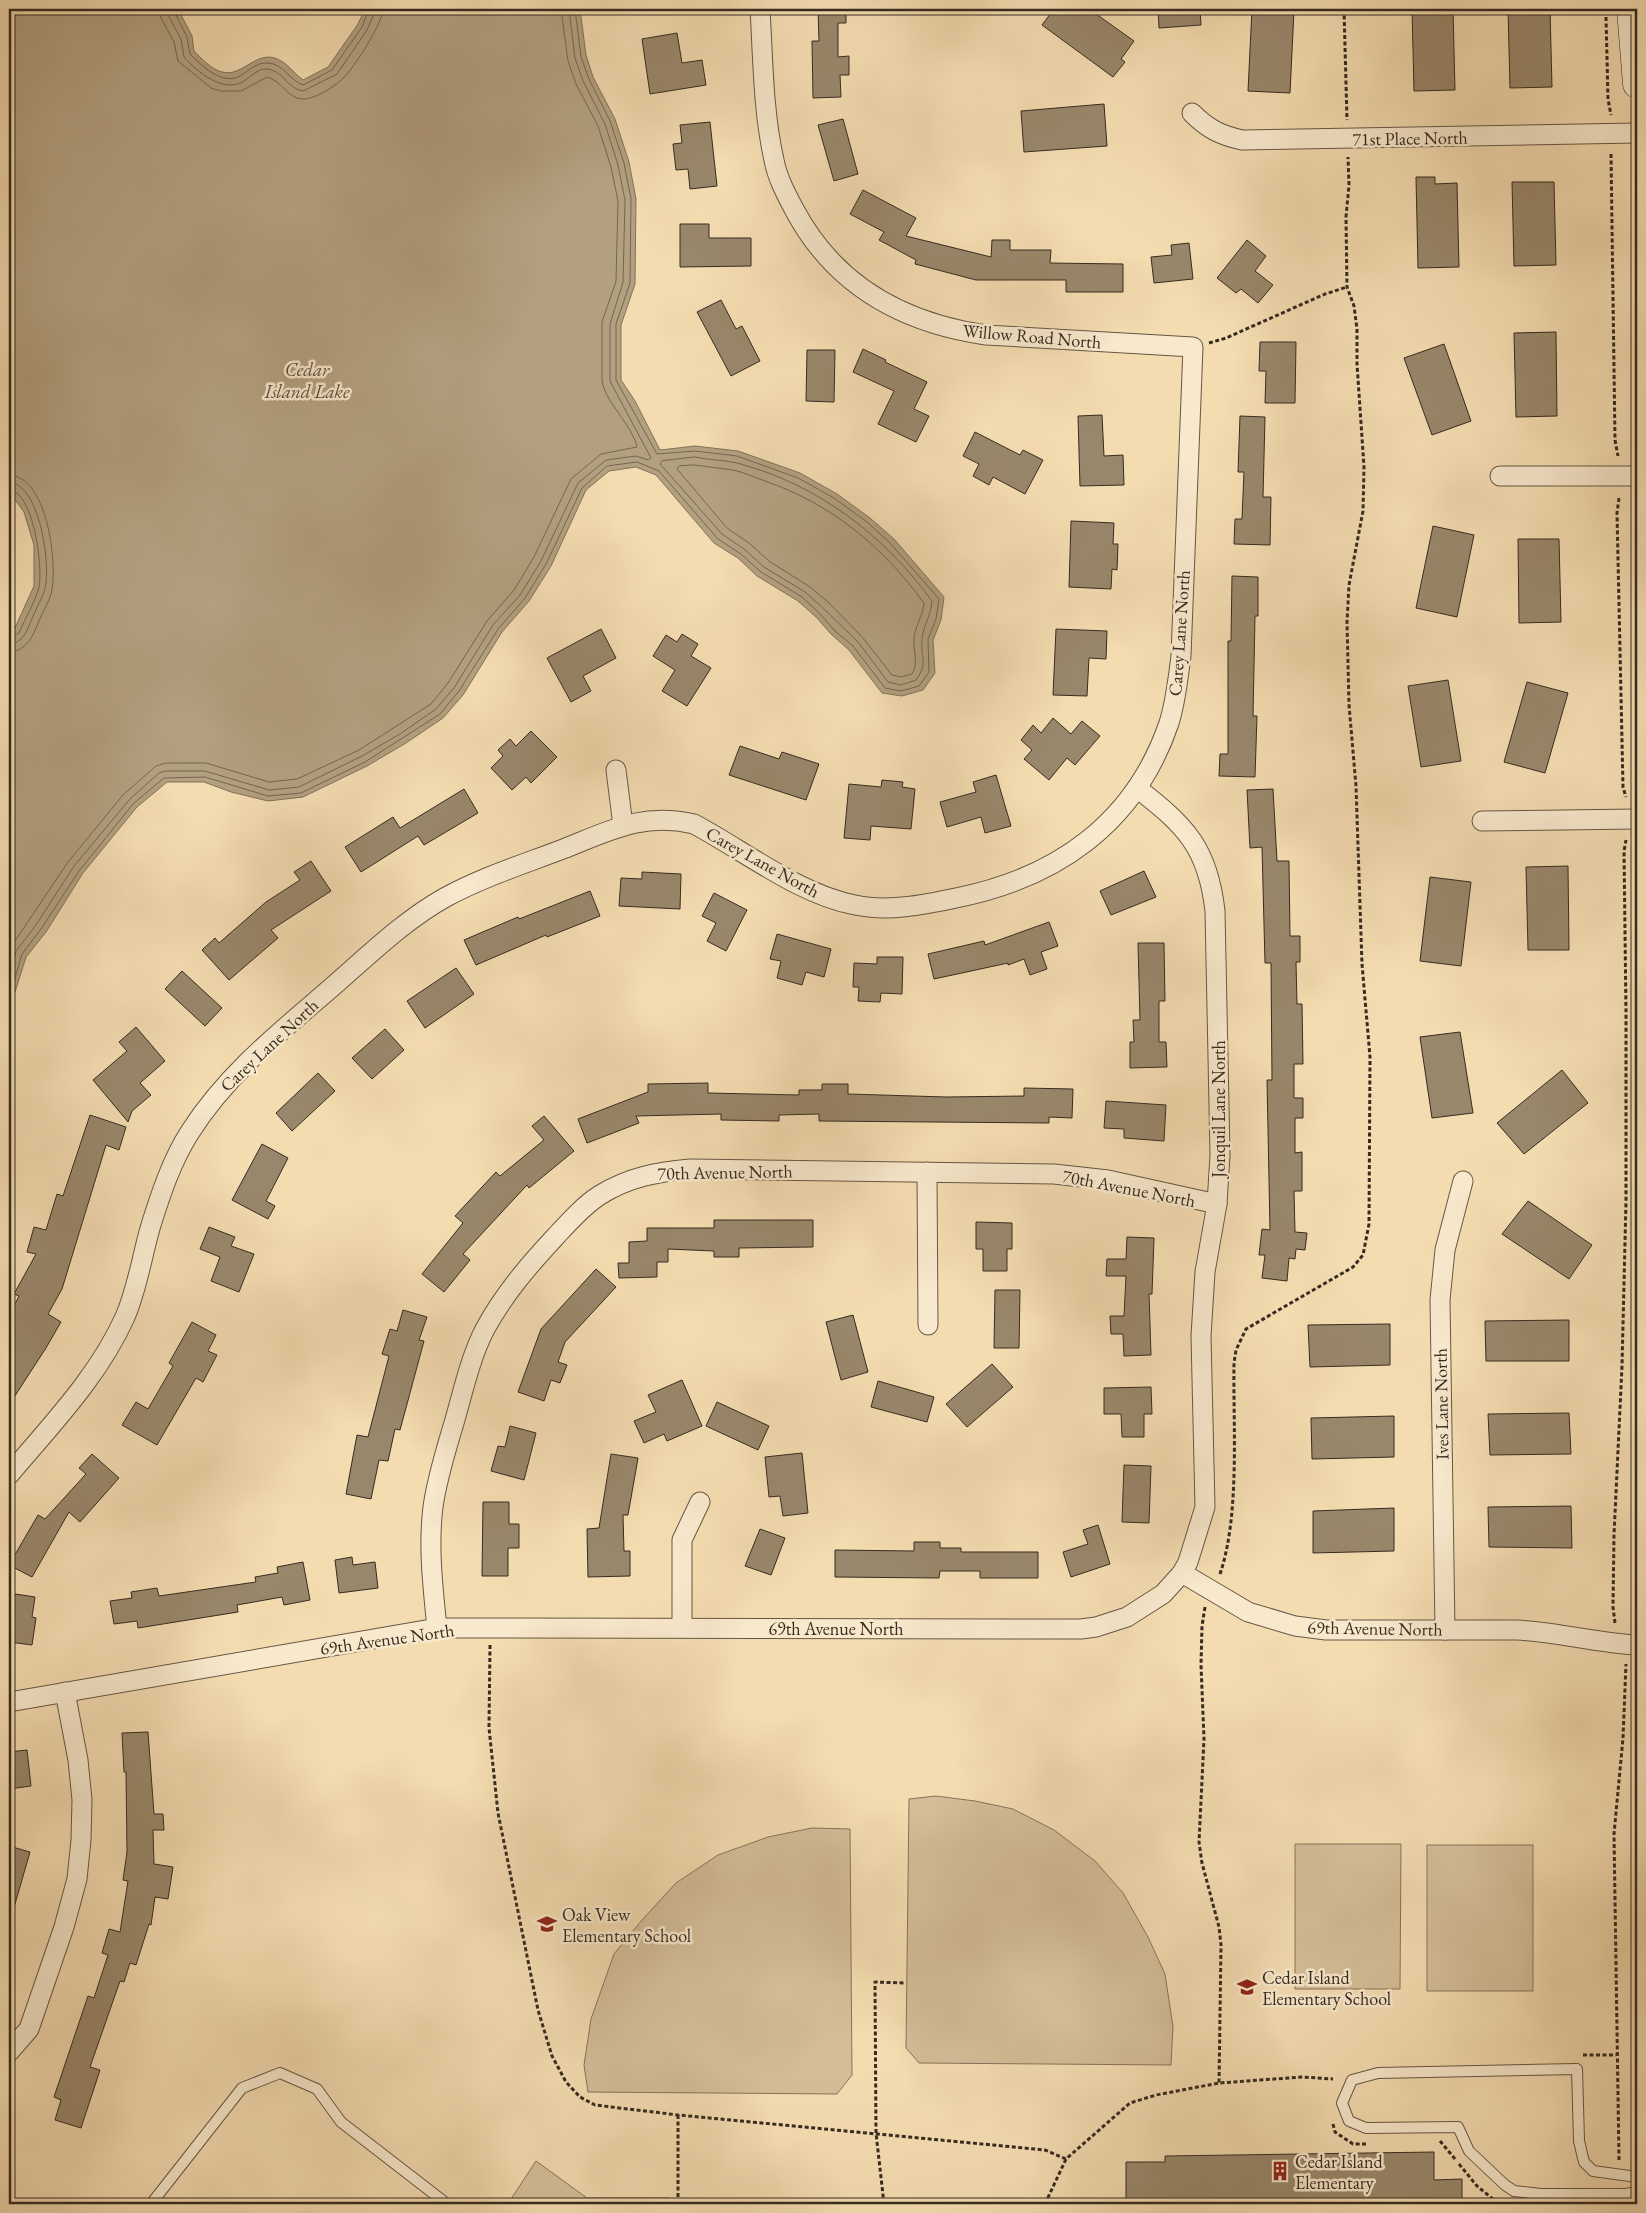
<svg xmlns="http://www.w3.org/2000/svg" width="1646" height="2213" viewBox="0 0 1646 2213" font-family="'EB Garamond',serif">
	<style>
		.green { fill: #d4be98; stroke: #85745c }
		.water { fill: #b3a080; stroke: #81715a }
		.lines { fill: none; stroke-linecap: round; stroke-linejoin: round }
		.shore { stroke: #746650; stroke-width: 1 }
		.building { fill: #99876b; stroke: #362b20 }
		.service-casing { stroke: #665744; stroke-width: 12 }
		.minor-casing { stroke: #665744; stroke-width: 21 }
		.secondary-casing { stroke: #362b20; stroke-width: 29 }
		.path { stroke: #362b20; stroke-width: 3; stroke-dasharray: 4 2.5; stroke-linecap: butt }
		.service { stroke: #f8e8cc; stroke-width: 10 }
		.minor { stroke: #f8e8cc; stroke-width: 19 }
		.secondary { stroke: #f8e8cc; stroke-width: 28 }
		.labels { text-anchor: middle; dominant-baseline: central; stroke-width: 5; stroke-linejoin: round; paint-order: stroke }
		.street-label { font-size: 18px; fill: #362b20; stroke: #f8e8cc }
		.poi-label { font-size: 18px; fill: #362b20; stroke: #f8e8cc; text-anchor: start }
		.water-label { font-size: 19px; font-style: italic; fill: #5c4e3d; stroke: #f8e8cc }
	</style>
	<rect width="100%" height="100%" fill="#f4dcb1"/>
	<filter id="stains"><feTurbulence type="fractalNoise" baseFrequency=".004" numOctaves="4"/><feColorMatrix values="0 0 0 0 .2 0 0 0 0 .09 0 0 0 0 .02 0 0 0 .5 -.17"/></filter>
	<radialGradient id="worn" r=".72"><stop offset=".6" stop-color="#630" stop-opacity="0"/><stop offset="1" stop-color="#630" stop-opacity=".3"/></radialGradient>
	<g class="green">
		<path d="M936,1796L975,1801L1013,1809L1054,1830L1095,1861L1123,1893L1148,1937L1165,1974L1173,2027L1171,2065L919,2063L906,2048L909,1799Z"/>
		<path d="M812,1828L850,1829L852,2075L837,2094L588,2092L584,2065L591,2019L614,1954L642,1920L676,1883L718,1855L768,1837Z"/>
		<path d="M1295,1844H1401L1400,1989H1295Z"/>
		<rect x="1427" y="1845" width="106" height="146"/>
		<path d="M536,2161L587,2198H670V2204H517L511,2199Z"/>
	</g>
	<path class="water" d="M9,9H178L192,36L194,51C201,58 212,70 222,72C244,78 258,45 283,62C290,67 296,75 303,80L328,67L358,24L365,9H580L586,55L593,77L615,119L629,162L636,199L635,284L621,325V380L635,401L660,450L695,446L738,451L800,473L837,494L870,518L894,539L944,597L941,620L933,640L935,673L923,690L902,696L882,693L849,650L831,634L816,617L798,601L757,576L738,558L714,543L656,475L636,467L609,471L586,490L551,566L529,601L502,632L463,695L443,718L406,743L367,766L303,797L268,801L231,792L204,782H167L137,807L83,873L46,932L26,957L9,1011V634L14,630L34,586V545L24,512L9,491Z"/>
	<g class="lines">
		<g class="shore">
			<path d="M160,9L161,18L174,42L178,61L211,88L221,91H241L267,77C281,80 287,98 302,99C313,100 332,88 340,81C352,72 383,23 383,9"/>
			<path d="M167,9L168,15L181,39L184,57C197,72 224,94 244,81C252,76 258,68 268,69C283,71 288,89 303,91L337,74L367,30L376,9"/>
			<path d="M173,9L187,37L190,54C201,65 222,86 240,76C249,71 256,62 268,63C284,64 289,80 303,85L332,70L362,27L369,9"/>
			<path d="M695,457C709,460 724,460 737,463C817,484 883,534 932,601C931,615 923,627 922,639C920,658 929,662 916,680L901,685L888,682L858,642L823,608L805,592L764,567L744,549L722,534L660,464L662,461Z"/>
			<path d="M695,465C707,467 720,468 733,470C744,472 755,478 765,481C832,504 883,547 924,603C923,616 915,626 914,638C913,651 919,662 912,674L901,677L892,675L863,638L828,602L810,587L769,561L749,543L727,528L677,469L679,466Z"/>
			<path d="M9,475C47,476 57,560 52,589C51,599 43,611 39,621C33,636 27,651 9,652"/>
			<path d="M9,482C40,484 51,565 45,589C42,599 35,610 31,621C26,632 23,643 9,644"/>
			<path d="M9,489C34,492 43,567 39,587C35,602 25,619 19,633L9,638"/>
			<path d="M9,950L68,862L123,795L156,766L166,763H206L269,782L297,779L359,750L431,704L448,683L487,621L514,590L534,557L571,479L601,454L637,447C632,424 605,403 602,380V322L616,281L618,201L611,167L598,126L576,84L568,61L561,9"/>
			<path d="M9,976L16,951L36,925L74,866L129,800L159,773L166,771H205L269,790L299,787L362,756L400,734L436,709L454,688L493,625L520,595L541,561L578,483L606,460L636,456L648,460L651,458L610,381V324L623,282L625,200L618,165L605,124L583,81L575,58L569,9"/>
			<path d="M9,999L22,954L41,929L79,871L133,804L164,778L205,777L268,796L301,793L365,762L440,714L459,691L498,629L525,598L546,564L582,488L607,466L637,462L659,471L718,539L741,554L761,572L802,597L819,613L835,631L853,646L885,688L901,691L919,686L929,672L928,639L936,619L939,599L890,543L867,522L834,498L798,478L737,456L695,451L657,454L616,380V324L630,283L631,199L624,163L610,121L589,79L581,57L575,9"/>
		</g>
	</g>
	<g class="building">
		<path d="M818,9H846V23H838V57L849,56V75H840L841,97L813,98L812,41H819Z"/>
		<path d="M1054,9H1089L1134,41L1121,59L1125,62L1113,77L1042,25Z"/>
		<path d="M1158,9H1200L1201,25L1159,28Z"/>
		<path d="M1252,9L1294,10L1290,93L1248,91Z"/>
		<path d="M1412,9H1453L1455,90L1414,91Z"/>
		<path d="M1508,9H1550L1552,87L1510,88Z"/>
		<path d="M677,33L682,63L702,60L706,85L650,94L642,39Z"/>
		<path d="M1104,104L1107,146L1024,152L1021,111Z"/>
		<path d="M843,119L858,174L834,181L818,125Z"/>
		<path d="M710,122L717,186L690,189L688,169L676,170L673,144L682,143L680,125Z"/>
		<path d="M1416,177H1435V184L1457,183L1459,267L1418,268Z"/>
		<path d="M1512,182H1554L1556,265L1514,266Z"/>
		<path d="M863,190L916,218L906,236L991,257L992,240H1010V250H1051L1050,263L1123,264V292H1066V280H976L915,264L916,260L879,240L884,232L850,214Z"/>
		<path d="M680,224H709V238H751V266L680,267Z"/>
		<path d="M1247,240L1266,256L1255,271L1273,285L1258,303L1241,289L1236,293L1217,278Z"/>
		<path d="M1189,243L1193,279L1154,283L1151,257L1172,255L1171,245Z"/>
		<path d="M721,300L736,329L742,326L760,361L731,376L697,312Z"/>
		<path d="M1556,332L1557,416L1516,417L1514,333Z"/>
		<path d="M1260,342H1296L1295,403H1265L1266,371H1259Z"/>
		<path d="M1444,344L1471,421L1432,435L1404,358Z"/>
		<path d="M863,349L886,360L885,362L927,382L914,409L929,416L916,442L878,424L894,391L853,372Z"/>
		<path d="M807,350H835L834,402L806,401Z"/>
		<path d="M1102,415L1104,456L1123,455L1124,485L1080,486L1078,416Z"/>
		<path d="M1240,416L1265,417L1263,497H1271L1270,545L1234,544L1235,519H1242L1244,472H1238Z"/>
		<path d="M975,432L1020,455L1023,450L1043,460L1025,494L993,477L989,485L973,476L979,464L963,456Z"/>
		<path d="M1071,521L1114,523L1113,544H1118L1117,570L1112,569L1111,589L1069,587Z"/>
		<path d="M1433,526L1474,535L1457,617L1416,608Z"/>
		<path d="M1518,539H1559L1561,622L1519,623Z"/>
		<path d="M1232,576L1258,577V616H1255L1253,716H1257L1255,777L1219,776L1220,754H1228V641H1231Z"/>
		<path d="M601,629L616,658L583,676L591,691L571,702L547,658Z"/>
		<path d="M1056,629L1107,631L1106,659L1089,658L1087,696L1053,695Z"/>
		<path d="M682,634L698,644L691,656L711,668L687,706L662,691L675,670L653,656L666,635L677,642Z"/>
		<path d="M1448,680L1461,761L1421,767L1408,686Z"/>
		<path d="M1527,682L1568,693L1545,773L1504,762Z"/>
		<path d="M1053,718L1071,734L1082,721L1100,736L1075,765L1067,758L1049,780L1024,759L1032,750L1021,740L1033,725L1041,733Z"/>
		<path d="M531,731L557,757L531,783L526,777L512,790L491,768L503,756L498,750L510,739L516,746Z"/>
		<path d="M740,746L779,759L782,752L819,764L806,800L729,775Z"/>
		<path d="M996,775L1011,826L985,833L981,817L947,827L940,802L976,792L973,782Z"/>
		<path d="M882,780L903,782L902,787L915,789L911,829L871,826L870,840L844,838L849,784L881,787Z"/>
		<path d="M464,789L478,813L424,845L418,836L361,872L345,847L393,817L400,828Z"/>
		<path d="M1273,789L1277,861H1289L1290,936H1300V962H1296L1297,1004H1302L1303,1064H1294V1098H1303V1118H1295V1153L1302,1152V1191H1294L1295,1232L1307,1233L1305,1250L1296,1249L1295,1259L1289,1258L1287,1281L1262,1278L1265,1255H1259L1262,1229L1270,1230L1267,1080H1272L1271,963H1265L1262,847L1250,848L1247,790Z"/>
		<path d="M311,861L331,891L271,930L278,938L229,980L202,950L215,938L219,943L266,902L300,880L294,872Z"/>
		<path d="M1568,866L1569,950H1528L1526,867Z"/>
		<path d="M1144,871L1156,897L1111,915L1100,891Z"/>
		<path d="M642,872L681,874L680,909L619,906L621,878L642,879Z"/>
		<path d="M1430,877L1471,882L1461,966L1420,961Z"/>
		<path d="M590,891L600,916L547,937L546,935L476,965L464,940L518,917L519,919Z"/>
		<path d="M714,893L747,910L726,951L707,941L716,923L702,916Z"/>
		<path d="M1049,922L1058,946L1041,952L1047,969L1030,975L1024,959L1008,965V963L934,979L928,954L984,941L985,945Z"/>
		<path d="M777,934L831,949L824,977L806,972L802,985L777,978L781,961L770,959Z"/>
		<path d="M1138,943H1164L1165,1001H1159V1042H1166L1167,1067L1130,1068V1042H1134L1133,1020H1140Z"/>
		<path d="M877,957H903L902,994L881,993L880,1002L858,1001L859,987H853L854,963L877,964Z"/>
		<path d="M456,968L474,994L425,1028L407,1001Z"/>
		<path d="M182,971L222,1008L205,1026L165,989Z"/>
		<path d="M136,1027L165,1061L140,1083L151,1095L132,1111L128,1122L93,1080L127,1051L119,1042Z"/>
		<path d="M385,1029L404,1050L372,1079L352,1058Z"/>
		<path d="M1460,1032L1473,1113L1432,1118L1420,1037Z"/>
		<path d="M1562,1070L1588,1103L1524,1154L1497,1123Z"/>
		<path d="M318,1073L335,1091L292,1131L276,1113Z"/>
		<path d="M708,1083V1093L799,1095V1090H822V1084H848V1094L946,1097L1024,1096V1088L1073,1089L1072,1118L1049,1117V1123L819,1121V1114L779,1115V1121L721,1120V1114L636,1116L639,1123L587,1143L578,1119L648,1092V1084Z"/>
		<path d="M1106,1101L1166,1105L1164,1141L1124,1138V1129L1104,1128Z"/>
		<path d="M90,1115L126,1127L119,1150L106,1145L62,1289L48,1314L61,1322L46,1348L9,1405V1316L19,1296L14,1294L36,1254L27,1252L34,1227L46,1230L57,1194L63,1196Z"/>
		<path d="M544,1116L574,1151L529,1188L527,1185L463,1254L470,1260L444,1292L422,1274L463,1223L455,1216L496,1172L500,1176L544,1140L532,1126Z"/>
		<path d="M262,1144L288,1158L266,1201L275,1206L268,1219L232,1200Z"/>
		<path d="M1528,1201L1592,1245L1569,1279L1502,1234Z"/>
		<path d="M714,1220H813V1247L739,1248V1257H714V1251L668,1249V1262H657V1277L619,1278L618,1263H629V1242L647,1241V1228H714Z"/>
		<path d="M976,1222L1012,1223V1249H1007V1271H983V1249H976Z"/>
		<path d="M209,1227L235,1237L231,1246L254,1254L239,1292L211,1281L220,1257L200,1249Z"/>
		<path d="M1127,1237L1154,1238L1152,1294H1149L1151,1355L1124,1356L1123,1334H1111L1110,1316H1124L1126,1276H1106L1107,1259H1126Z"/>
		<path d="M596,1269L616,1287L565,1342L558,1362L567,1365L560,1383L551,1380L544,1401L518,1392L541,1329Z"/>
		<path d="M995,1290H1020L1019,1348H994Z"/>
		<path d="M403,1310L427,1317L419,1340L424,1341L400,1430L395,1429L388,1461L379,1460L371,1499L346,1494L357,1435L368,1437L389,1356L382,1354L390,1329L397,1331Z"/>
		<path d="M853,1315L868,1372L841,1380L826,1322Z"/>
		<path d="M1569,1320V1361H1486L1485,1321Z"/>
		<path d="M192,1322L216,1335L208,1351L217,1355L203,1382L196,1378L157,1445L122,1425L136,1402L148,1409L173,1366L169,1363Z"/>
		<path d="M1390,1324V1365L1310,1367L1308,1325Z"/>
		<path d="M992,1364L1013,1387L967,1427L946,1404Z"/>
		<path d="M682,1380L702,1426L667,1441L664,1434L644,1443L634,1421L656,1412L648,1395Z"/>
		<path d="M878,1381L934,1397L927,1422L871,1407Z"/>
		<path d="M1151,1387L1152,1414H1144V1437H1122L1121,1414H1104V1388Z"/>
		<path d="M717,1402L769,1426L758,1450L706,1426Z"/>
		<path d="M1569,1413L1571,1454L1490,1455L1488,1414Z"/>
		<path d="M1394,1416V1457L1312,1459L1311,1418Z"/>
		<path d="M510,1426L536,1433L524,1480L491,1471L498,1446L505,1447Z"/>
		<path d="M802,1453L808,1513L783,1516L780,1496L769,1497L765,1457Z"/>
		<path d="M92,1454L119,1478L80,1522L69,1512L32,1577L9,1565L38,1515L45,1519L86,1474L79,1468Z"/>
		<path d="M611,1454L638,1458L628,1515H623L624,1551H630V1576L588,1577L587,1529L599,1528Z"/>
		<path d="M1124,1465L1151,1466L1149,1523L1122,1522Z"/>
		<path d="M483,1502H509V1524H519V1548H508V1576H482Z"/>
		<path d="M1571,1506L1572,1548L1489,1547L1488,1507Z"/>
		<path d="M1394,1508V1551L1313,1553V1511Z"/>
		<path d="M1098,1525L1110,1564L1071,1577L1063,1552L1088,1544L1083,1530Z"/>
		<path d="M760,1529L785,1538L771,1575L745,1566Z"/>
		<path d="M914,1542H940V1548H961V1552H1038V1578H980V1571H940L939,1578L835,1577V1550L914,1551Z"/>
		<path d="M352,1557L353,1565L375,1562L378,1588L339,1593L335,1560Z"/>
		<path d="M303,1562L310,1600L284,1605L282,1597L237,1605L238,1612L138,1628L137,1621L114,1624L110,1601L132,1598L131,1592L157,1588L159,1596L256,1582L255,1577L278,1573L277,1567Z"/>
		<path d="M9,1593L35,1597L32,1617L36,1618L32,1645L9,1642Z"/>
		<path d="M148,1732L154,1814H163L164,1830H153L154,1864L173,1867L168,1899L155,1897L151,1925L149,1924L136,1965L130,1963L124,1982L120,1981L90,2067L100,2070L81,2128L55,2120L61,2100L54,2097L88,1996L94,1998L108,1955L102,1953L109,1929L120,1932L128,1881L123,1880L127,1852L126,1772H124L122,1733Z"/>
		<path d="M27,1750L31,1786L9,1789V1752Z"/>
		<path d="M9,1846L30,1852L13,1911H9Z"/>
		<path d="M1434,2152V2180L1462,2179V2204H1126V2162H1165V2156Z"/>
	</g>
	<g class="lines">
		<defs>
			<g id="service">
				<path d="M1637,2177L1593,2171L1584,2162L1579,2141L1577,2069L1378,2073L1352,2080L1342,2103L1349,2121L1366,2128L1458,2127L1469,2151L1505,2185L1514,2191L1541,2194H1626L1637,2192"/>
				<path d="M151,2204L242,2088L280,2073L317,2089L341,2122L447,2204"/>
			</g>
			<g id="minor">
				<path d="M1192,113C1208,129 1220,135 1242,140L1637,133"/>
				<path d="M1500,476H1637"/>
				<path d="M616,770L623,826"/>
				<path d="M1482,821L1637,819"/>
				<path d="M927,1172L928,1325"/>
				<path d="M9,1475C51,1425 98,1377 125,1317C138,1287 142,1255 151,1225C161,1193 172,1160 190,1132C227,1074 280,1032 331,988C368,956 403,921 446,897C483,877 524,864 563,849C609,831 642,812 694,824C743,850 800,895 855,905C888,912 923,905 956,898C1057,878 1135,823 1169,723C1176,701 1178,678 1181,656L1193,347L986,335C903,323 834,285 794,209C786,194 777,177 774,160C763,111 763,59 760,9"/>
				<path d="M1182,1573L1248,1612L1295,1626L1326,1630H1517C1558,1632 1597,1643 1637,1645"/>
				<path d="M682,1627V1540L700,1502"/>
				<path d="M437,1628C433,1588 428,1547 433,1507C437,1478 446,1450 454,1423C463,1392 470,1358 485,1329C504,1294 529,1265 556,1236C569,1222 584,1205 600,1195C629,1177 657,1172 690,1169L1054,1174L1108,1180L1217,1204"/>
				<path d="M1445,1630L1440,1300L1445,1250L1463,1181"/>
				<path d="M9,1702L437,1628L1081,1629L1096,1627L1127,1617L1163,1594L1182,1573L1188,1562L1205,1507L1201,1336L1205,1272L1217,1204L1220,1155L1215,911C1208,848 1186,826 1137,788"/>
				<path d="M9,2052L29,2029L64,1927L77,1879L81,1840L82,1800L78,1760L65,1692"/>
			</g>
			<path id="secondary" d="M1631,9L1637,84"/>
		</defs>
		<use href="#service" class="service-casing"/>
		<use href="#minor" class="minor-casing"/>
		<use href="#secondary" class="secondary-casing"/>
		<g class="path">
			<path d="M1344,9L1347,120"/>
			<path d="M1606,17L1608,99L1611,115"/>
			<path d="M1611,154L1615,440L1618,456"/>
			<path d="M1209,343L1226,338L1325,294L1347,287"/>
			<path d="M1619,498L1617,513L1623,787L1626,797"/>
			<path d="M1220,1574C1240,1515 1233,1427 1234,1363L1236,1350L1246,1329L1353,1267L1363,1255L1369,1224L1370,1057L1362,964L1356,786L1349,705L1347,622L1349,585L1363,511L1364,467L1357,364V329L1354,306L1347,287L1346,217L1349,185L1348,157"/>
			<path d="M1205,1607L1202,1626L1201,1665L1204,1739L1199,1842L1202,1863L1219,1927L1221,1945L1219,2083"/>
			<path d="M1615,1623L1613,1607L1614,1535L1622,1366L1626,1201V1012L1624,851L1626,840"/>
			<path d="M490,1645L489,1728L498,1813L538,2010L552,2056L566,2082L580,2097L595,2105L678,2115L1045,2150L1066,2159"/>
			<path d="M1583,2055H1616"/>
			<path d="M678,2115V2204"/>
			<path d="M1333,2124L1335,2132L1353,2144H1366"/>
			<path d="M1440,2141L1455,2159"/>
			<path d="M1619,2160L1614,1834L1623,1738L1626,1664"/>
			<path d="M1459,2164L1477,2186L1499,2204"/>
			<path d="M884,2204L876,2133L875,1982L904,1983"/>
			<path d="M1045,2204L1066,2159L1130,2103L1156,2095L1219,2083L1302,2077L1333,2079"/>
		</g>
		<use href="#service" class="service"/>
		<use href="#minor" class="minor"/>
		<use href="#secondary" class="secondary"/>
	</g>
	<defs>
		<symbol id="school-bare" viewBox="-9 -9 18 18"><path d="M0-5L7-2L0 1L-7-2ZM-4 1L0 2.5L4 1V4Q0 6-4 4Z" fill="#8f2418" stroke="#f8e8cc" stroke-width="2.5" paint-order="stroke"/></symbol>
		<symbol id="building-bare" viewBox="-9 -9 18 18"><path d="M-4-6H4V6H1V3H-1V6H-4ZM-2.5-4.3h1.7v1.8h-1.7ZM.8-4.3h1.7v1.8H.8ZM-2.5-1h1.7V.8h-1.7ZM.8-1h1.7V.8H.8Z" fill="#8f2418" stroke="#f8e8cc" stroke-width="2.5" paint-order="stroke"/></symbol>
	</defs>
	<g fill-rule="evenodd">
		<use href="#school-bare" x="533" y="1910" width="28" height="28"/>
		<use href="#school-bare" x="1233" y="1973" width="28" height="28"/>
		<use href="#building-bare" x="1266" y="2157" width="28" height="28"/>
	</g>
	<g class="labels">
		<g class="street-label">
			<text transform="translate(1410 138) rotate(-1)">71st Place North</text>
			<text transform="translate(1032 336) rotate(5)">Willow Road North</text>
			<text transform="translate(1179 633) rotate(-86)">Carey Lane North</text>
			<text transform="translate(763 862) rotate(29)">Carey Lane North</text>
			<text transform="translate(269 1045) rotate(-43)">Carey Lane North</text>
			<text transform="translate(1218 1109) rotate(-90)">Jonquil Lane North</text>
			<text transform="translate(725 1172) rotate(-1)">70th Avenue North</text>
			<text transform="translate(1129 1188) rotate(11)">70th Avenue North</text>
			<text transform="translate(1441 1404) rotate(-91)">Ives Lane North</text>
			<text x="836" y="1628">69th Avenue North</text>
			<text transform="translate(1375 1628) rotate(1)">69th Avenue North</text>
			<text transform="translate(387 1639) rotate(-8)">69th Avenue North</text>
		</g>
		<g class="poi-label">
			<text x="562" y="1914">Oak View<tspan x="562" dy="21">Elementary School</tspan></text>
			<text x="1262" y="1977">Cedar Island<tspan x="1262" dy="21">Elementary School</tspan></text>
			<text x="1295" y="2161">Cedar Island<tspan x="1295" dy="21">Elementary</tspan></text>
		</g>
		<g class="water-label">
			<text x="307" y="369">Cedar<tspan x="307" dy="22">Island Lake</tspan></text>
		</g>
	</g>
	<rect width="1646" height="2213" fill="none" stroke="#f4dcb1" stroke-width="30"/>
	<rect x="10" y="10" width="1626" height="2193" fill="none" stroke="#362b20" stroke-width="2.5"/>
	<rect x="15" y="15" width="1616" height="2183" fill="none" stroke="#362b20"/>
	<rect width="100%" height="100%" filter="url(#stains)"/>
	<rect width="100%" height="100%" fill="url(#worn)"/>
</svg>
